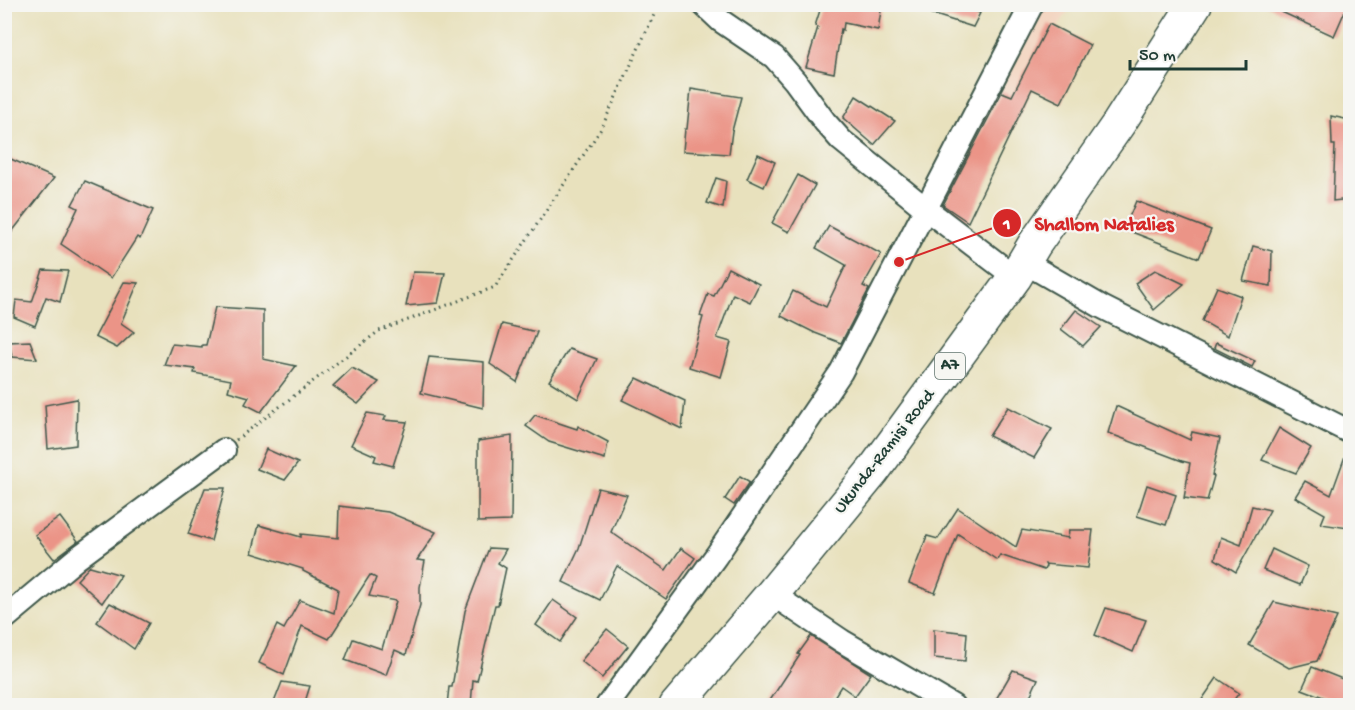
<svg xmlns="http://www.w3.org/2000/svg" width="1355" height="710" viewBox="0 0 1355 710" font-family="'Gochi Hand',sans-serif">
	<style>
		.built { fill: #f3d4bf }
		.building { fill: #eb9487 }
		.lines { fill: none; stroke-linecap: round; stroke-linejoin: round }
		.minor-casing { stroke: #3d5649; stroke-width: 26 }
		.highway-casing { stroke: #3d5649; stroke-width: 36 }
		.path { stroke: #3d5649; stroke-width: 3; stroke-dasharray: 1.5 4.5; stroke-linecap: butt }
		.minor { stroke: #fff; stroke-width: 22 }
		.highway { stroke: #fff; stroke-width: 33 }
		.labels { text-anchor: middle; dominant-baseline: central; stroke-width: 4.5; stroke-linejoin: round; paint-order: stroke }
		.shield { fill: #f6f6f2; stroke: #60746d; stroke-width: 1.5 }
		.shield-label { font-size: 16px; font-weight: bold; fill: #1f3d34 }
		.street-label { font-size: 18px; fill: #1f3d34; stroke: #f6f6f2 }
		.leader { fill: none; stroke: #d62828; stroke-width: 2 }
		.callout-dot { fill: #d62828; stroke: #f6f6f2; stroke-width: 2 }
		.mark-label { font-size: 18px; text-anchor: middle; font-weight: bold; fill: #fff }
		.callout-label { font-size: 20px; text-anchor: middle; font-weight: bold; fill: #d62828; stroke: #f6f6f2; stroke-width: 4.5; stroke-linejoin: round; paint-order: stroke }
	</style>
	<rect width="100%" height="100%" fill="#f6f6f2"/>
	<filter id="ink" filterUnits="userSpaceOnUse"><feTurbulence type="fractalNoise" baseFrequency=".0167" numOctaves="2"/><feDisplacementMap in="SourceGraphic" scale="12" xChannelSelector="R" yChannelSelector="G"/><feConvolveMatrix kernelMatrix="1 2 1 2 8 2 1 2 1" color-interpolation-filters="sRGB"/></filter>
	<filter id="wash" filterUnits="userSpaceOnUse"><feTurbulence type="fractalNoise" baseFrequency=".008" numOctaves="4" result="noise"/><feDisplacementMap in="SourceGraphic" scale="24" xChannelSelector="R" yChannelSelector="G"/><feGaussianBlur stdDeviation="1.35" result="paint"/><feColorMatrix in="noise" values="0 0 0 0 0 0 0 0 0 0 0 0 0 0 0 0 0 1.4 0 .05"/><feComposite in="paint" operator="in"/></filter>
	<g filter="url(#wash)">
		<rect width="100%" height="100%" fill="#e8e1bd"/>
		<path class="built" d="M1044,5H1072L982,148L961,135Z"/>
		<g id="blocks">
			<g class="building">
				<path d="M822,4H882L878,30L844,23L843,30L841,29L834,73L806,67L818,27L815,26Z"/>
				<path d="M910,4H960L980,13L973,27L910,7Z"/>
				<path d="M1264,4H1348L1334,36Z"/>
				<path d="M1049,24L1090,45L1061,103L1032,89L968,222L943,205L1002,92L1012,96Z"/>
				<path d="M691,89L741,97L732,131L729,154L683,151L685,129H687Z"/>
				<path d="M856,96L895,121L874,145L843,118Z"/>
				<path d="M1331,116L1350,120V199L1333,201L1335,145H1332Z"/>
				<path d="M758,154L775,162L764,187L747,179Z"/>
				<path d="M4,156L54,178L4,242Z"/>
				<path d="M798,175L815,185L789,232L772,223Z"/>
				<path d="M716,178L726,181L723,208L707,203Z"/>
				<path d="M85,181L153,210L140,239L137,237L111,278L61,244L78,208L72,205Z"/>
				<path d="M1136,201L1211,230L1199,258L1124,229Z"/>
				<path d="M829,226L881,254L863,286L869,289L841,343L815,333L781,316L793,291L826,307L846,265L816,248Z"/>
				<path d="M1253,246L1272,251L1271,286L1243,281Z"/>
				<path d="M728,268L759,284L750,302L733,294L717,338L731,342L721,377L689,367L703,317L700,316L708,294L714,296Z"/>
				<path d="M43,270L68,271L60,302L46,297L35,326L14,317L16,300L32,302Z"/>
				<path d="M1155,270L1184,284L1154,310L1135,283Z"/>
				<path d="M413,272L445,273L438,303L406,306Z"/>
				<path d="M124,282L138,283L121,323L134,332L117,348L95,337Z"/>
				<path d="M1217,287L1241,296L1228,336L1202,321Z"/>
				<path d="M215,307L263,310V359L296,366L261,412L245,404L249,397L228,391L231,380L194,373L195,369L164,365L172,344L202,347V345H206Z"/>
				<path d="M1076,310L1101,327L1083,346L1061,329Z"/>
				<path d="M502,324L537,332L517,382L490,364Z"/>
				<path d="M30,341L37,359L12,357L9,342Z"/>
				<path d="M1216,343L1255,361L1252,367L1214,348Z"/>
				<path d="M569,349L597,359L578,399L549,381Z"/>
				<path d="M429,357L484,362L483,408L421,393Z"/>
				<path d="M352,368L379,382L358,404L333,386Z"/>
				<path d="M637,378L685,401L682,429L622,400Z"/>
				<path d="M77,399L76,445L48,449L45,405Z"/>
				<path d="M1116,406L1190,440L1192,432L1220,438L1212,475L1214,476L1207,501L1184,498L1190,463L1182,461L1108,433Z"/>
				<path d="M1008,407L1052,429L1034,458L989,436Z"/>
				<path d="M367,413L386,416L384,420L407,422L393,466L374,461L376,456L351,445Z"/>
				<path d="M535,415L577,429L578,426L608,442L605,459L549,442L526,426Z"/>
				<path d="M1279,428L1311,448L1296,473L1262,460Z"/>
				<path d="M512,436L511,521L478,522V441Z"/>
				<path d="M1349,445L1350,446V522L1348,528L1321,524L1325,514L1295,497L1305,481L1331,495Z"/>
				<path d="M266,449L298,463L285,480L257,469Z"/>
				<path d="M740,476L750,482L734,505L725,499Z"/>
				<path d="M1147,485L1176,495L1166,525L1137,516Z"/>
				<path d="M205,488H225L211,541L188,534Z"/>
				<path d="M598,488L627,495L611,532L666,570L681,548L695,558L666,599L617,566L600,600L563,582L579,548Z"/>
				<path d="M339,506L388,512L436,532L417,560L425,561L420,587V605L406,655L395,650L386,675L345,660L353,639L382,649L396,601L369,596L376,578L370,575L329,639L302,626L284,675L259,663L277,625L284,629L300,600L334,613L338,589L303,571V569L252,553L259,525L301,537V534L338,538Z"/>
				<path d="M1252,506L1270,510L1236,572L1215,559L1221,537L1241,545Z"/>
				<path d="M958,508L1016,547L1022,530L1068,538L1069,530H1093L1088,568L1045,564L1046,566L1044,570L1000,555L997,560L958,534L935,593L909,583L927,536L938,539Z"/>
				<path d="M60,517L78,541L54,559L35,535Z"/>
				<path d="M489,548L506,549L498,563L506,568L498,605H495L477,681L473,680L471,705H447L449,687H452L465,611Z"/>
				<path d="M1272,549L1308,566L1300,585L1263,570Z"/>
				<path d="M90,566L121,575L102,603L77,580Z"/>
				<path d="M553,600L577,617L560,642L536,625Z"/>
				<path d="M1274,602L1337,617L1317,661L1289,668L1249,645Z"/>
				<path d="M110,603L149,623L134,649L97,622Z"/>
				<path d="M1106,608L1146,620L1133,652L1095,635Z"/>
				<path d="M607,629L628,646L602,678L581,661Z"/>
				<path d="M934,629L967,633L965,661L934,658Z"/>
				<path d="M811,636L871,674L855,696L841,686L829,705H767L800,655L798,654Z"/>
				<path d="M1312,667L1350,682V688L1344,705L1302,689Z"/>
				<path d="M1013,670L1038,679L1026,705H1004L995,701Z"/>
				<path d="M1217,678L1239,693L1230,705H1208L1201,701Z"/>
				<path d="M282,682L310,686L304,705H273Z"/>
			</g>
		</g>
	</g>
	<g filter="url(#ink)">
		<use href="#blocks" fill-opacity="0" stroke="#3d5649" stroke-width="1.5"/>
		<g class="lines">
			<defs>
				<g id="minor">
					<path d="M703,4L721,21L774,57L795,81L825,122L841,140L926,209L1015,277"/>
					<path d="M1024,262L1102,307L1350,432"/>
					<path d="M772,594L842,641L953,706"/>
					<path d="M4,619L76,559L224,450"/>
					<path d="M607,706L716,556L841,372L1032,4"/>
				</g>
				<path id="highway" d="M676,706L772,594L873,471L1015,277L1034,245L1119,123L1195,4"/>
			</defs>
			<use href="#minor" class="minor-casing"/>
			<use href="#highway" class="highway-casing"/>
			<path class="path" d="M236,440L379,331L495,287L601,129L659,4"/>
			<use href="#minor" class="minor"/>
			<use href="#highway" class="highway"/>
		</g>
	</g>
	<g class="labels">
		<rect class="shield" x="935" y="353" width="30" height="26" rx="4.5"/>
		<g class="shield-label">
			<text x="950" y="366">A7</text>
		</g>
		<g class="street-label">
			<text transform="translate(885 452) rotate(-52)">Ukunda-Ramisi Road</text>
		</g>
	</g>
	<path class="leader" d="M899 262L1007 223"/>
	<g class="callout-dot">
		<circle cx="899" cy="262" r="6"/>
		<circle cx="1007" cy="223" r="15"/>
	</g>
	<g class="mark-label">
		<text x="1007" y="229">1</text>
	</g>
	<g class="callout-label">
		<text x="1104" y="230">Shallom Natalies</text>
	</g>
	<rect width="1355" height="710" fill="none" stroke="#f6f6f2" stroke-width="24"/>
	<path d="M1130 60v9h116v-9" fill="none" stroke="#1f3d34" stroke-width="3"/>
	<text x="1139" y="60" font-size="18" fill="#1f3d34" stroke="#f6f6f2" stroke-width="4.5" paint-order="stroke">50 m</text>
</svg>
